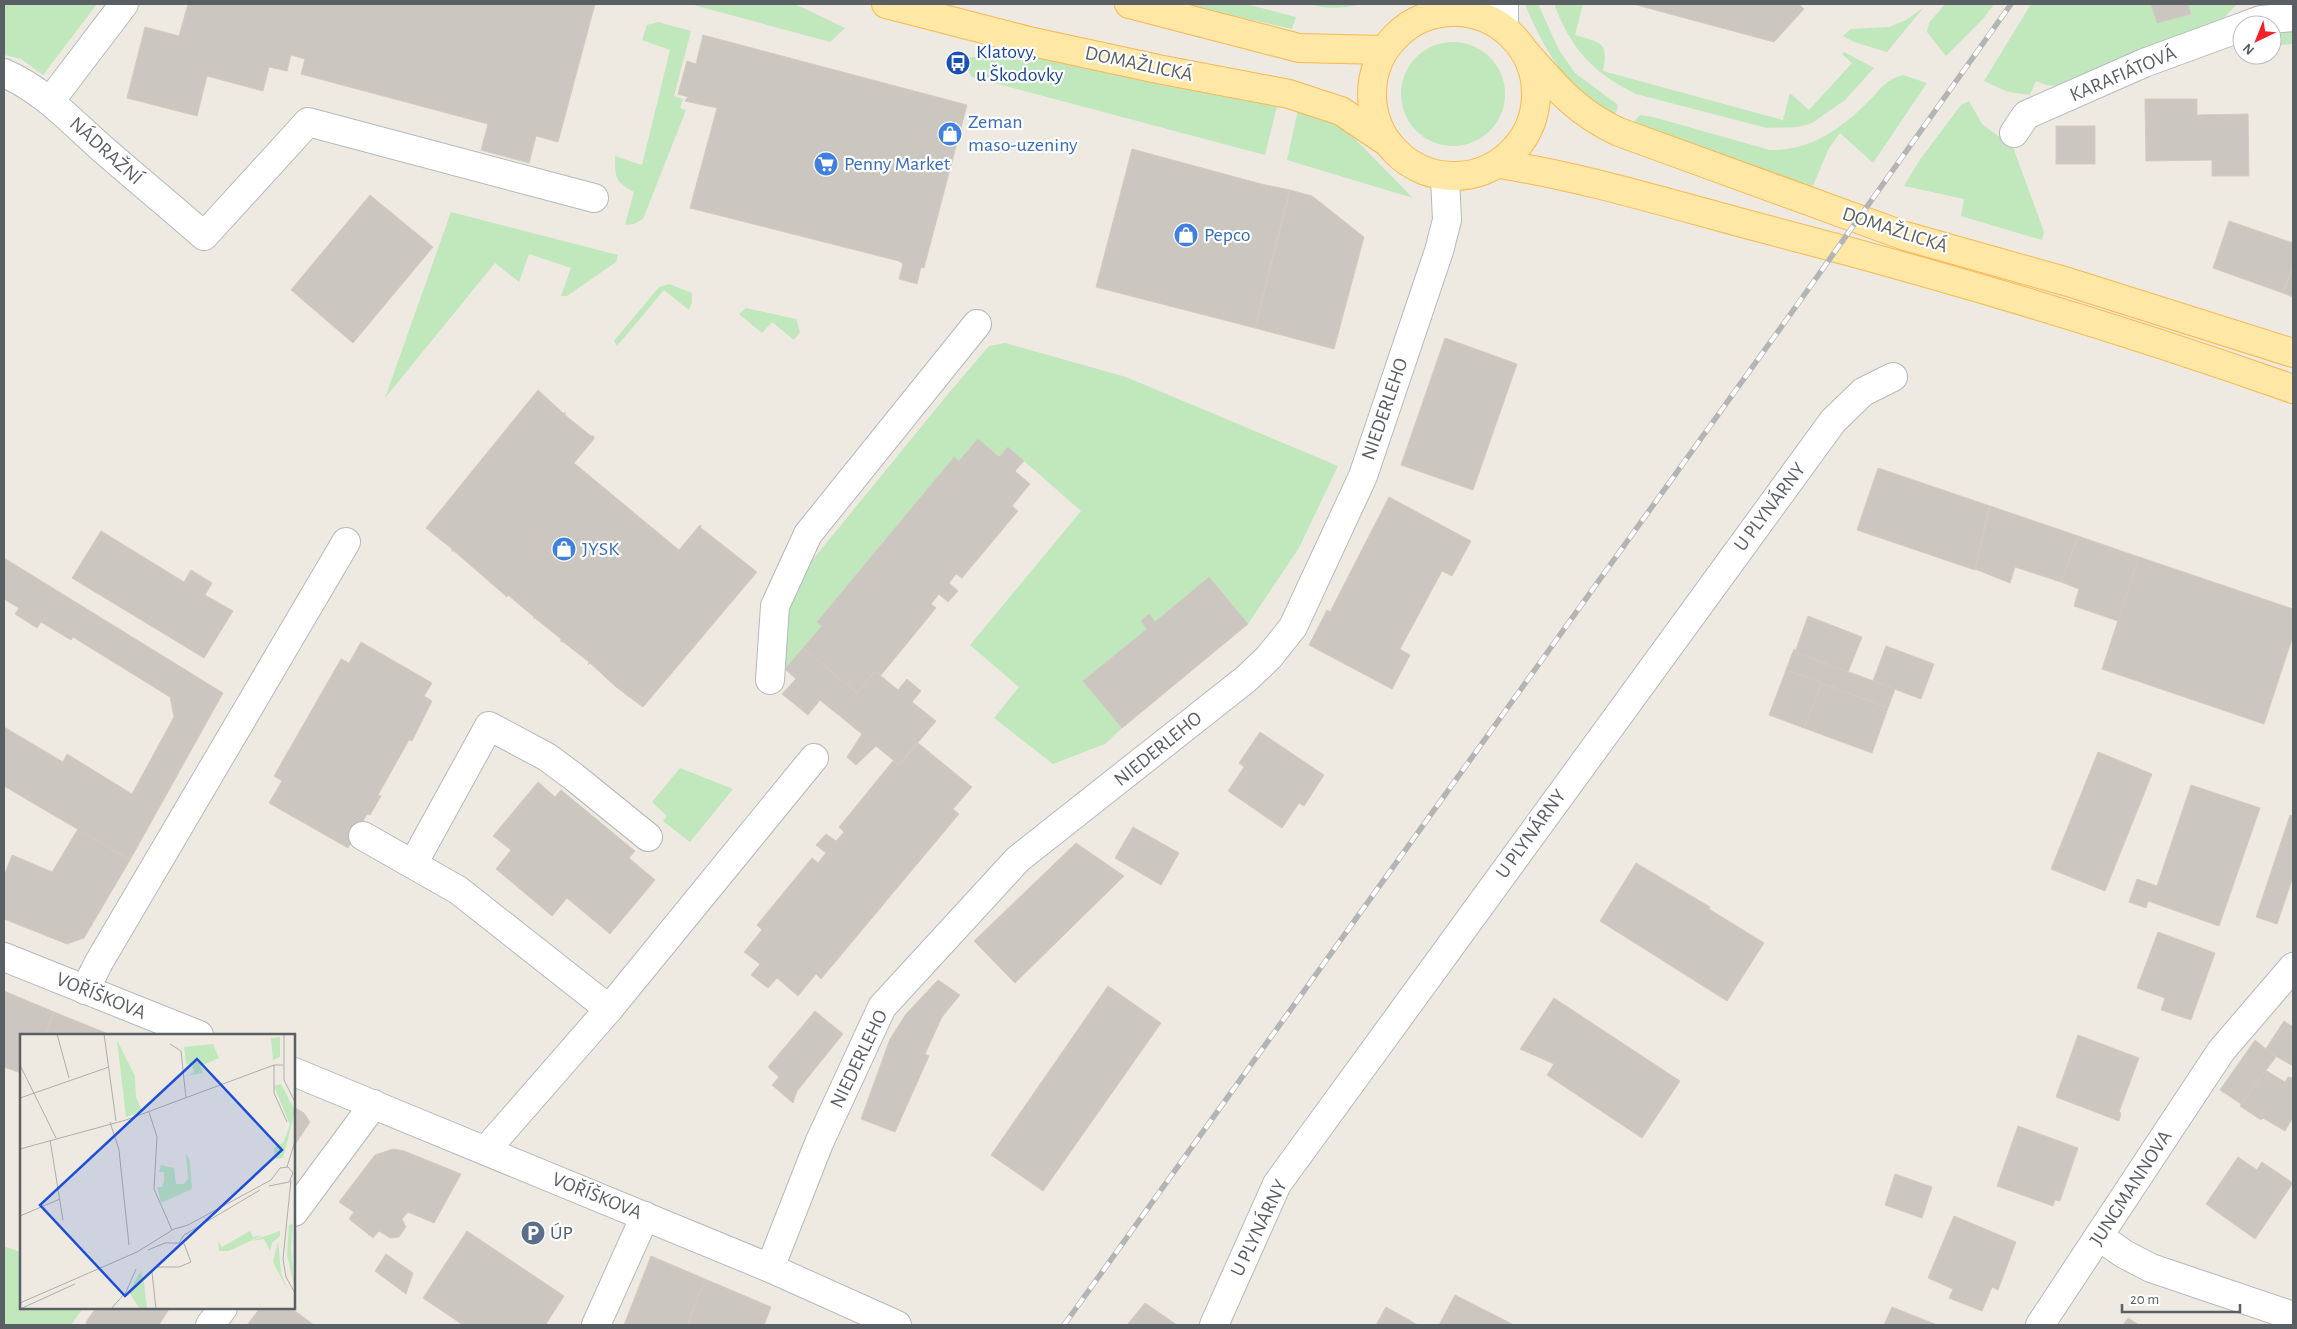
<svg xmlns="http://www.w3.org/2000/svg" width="2297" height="1329" viewBox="0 0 2297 1329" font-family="'Alegreya Sans',sans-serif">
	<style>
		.green { fill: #c1e7bc }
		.building { fill: #cbc7c0; stroke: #d3cbbf }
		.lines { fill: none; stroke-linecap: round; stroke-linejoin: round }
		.minor-casing { stroke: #b4b9bd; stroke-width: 30 }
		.major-casing { stroke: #fab74f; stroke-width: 30 }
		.minor { stroke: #fff; stroke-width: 28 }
		.major { stroke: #ffe7a5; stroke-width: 28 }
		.rail-casing { stroke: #b3b4b4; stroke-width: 5.5 }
		.rail { stroke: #fff; stroke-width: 4; stroke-dasharray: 11; stroke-linecap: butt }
		.labels { text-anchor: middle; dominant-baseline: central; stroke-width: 4.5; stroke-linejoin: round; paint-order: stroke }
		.transit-label { font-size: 20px; fill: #164399; stroke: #fff; text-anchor: start }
		.street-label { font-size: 20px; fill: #5a5f63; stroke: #fff }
		.shop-label { font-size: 20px; fill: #366cbe; stroke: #fff; text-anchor: start }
		.service-label { font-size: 20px; fill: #4e5e75; stroke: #fff; text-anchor: start }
		.inset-river { fill: none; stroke: #a0e0ff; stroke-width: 2.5 }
		.inset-road { fill: none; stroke: #afaeab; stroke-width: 1 }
		.view { fill: #1d4ed8; fill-opacity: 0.15; stroke: #1d4ed8; stroke-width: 2.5 }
		.inset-edge { fill: none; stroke: #5a5f63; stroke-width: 2.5 }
	</style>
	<rect width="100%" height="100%" fill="#eeeae1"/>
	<g class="green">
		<path d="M4,4H97L43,75L21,59L4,55Z"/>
		<path d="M690,4H795L845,28L830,42Z"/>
		<path d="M1182,4H1246L1296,17L1292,29Z"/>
		<path d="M1310,4H1362C1345,8 1327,10 1310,4Z"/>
		<path d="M1525,4H1538L1559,50L1575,73L1618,105L1615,116C1607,112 1598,109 1591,104C1564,84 1537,35 1525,4Z"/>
		<path d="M1554,4H1583L1575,35C1601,43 1609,41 1603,71L1783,120L1790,93L1809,110L1852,63L1842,54L1844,52L1874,68L1845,100L1812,123L1798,127L1767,128L1636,94C1592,72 1572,50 1554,4Z"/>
		<path d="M1945,4H1994L1983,19L1946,56L1927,32L1929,23Z"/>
		<path d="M2031,4H2237L2221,21L2061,86L2046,85L2036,81L2030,95L2008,92L1984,81Z"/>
		<path d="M1924,7L1887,52L1854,42L1843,36L1851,29L1889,27L1906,20Z"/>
		<path d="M658,22L691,31L674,96L683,99L680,108L686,110L643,219L634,224L625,225L634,192C615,182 615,177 615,156L642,165L670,50L642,40L647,25Z"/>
		<path d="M2293,31V44L2281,45L2279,32Z"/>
		<circle cx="1453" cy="94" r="52"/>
		<path d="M1023,54L1277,106L1265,155L972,77L961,58Z"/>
		<path d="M1903,75L1927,83L1873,163L1840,133L1829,148L1811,190L1633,123L1640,115L1653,117L1770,150C1811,151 1842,128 1870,100C1880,89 1888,78 1903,75Z"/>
		<path d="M1969,101L1982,124L2013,147L2044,232L2042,240L1961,216L1964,199L1904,186L1919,161L1961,105Z"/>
		<path d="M1298,110L1327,120L1351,135L1413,198L1287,160Z"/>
		<path d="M451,212L618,255L616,262L567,296H561L571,268L529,254L519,282L495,263L385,398Z"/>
		<path d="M669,284L692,293V302L689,310L664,290L617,346L614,341L659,287Z"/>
		<path d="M746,308L796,319L800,332L794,340L772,322L762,333L739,314Z"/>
		<path d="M1005,343L1126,377L1338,466L1299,548L1248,624L1209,577L1155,622L1149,615L1141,621L1147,629L1083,681L1122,728L1105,744L1053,764L994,718L1019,687L970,645L1081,511L1008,447L999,457L978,440L959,461L954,457L817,622L822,626L785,669L788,590L948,394L989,346Z"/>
		<path d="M680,768L733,789L690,842L663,821L667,816L652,802Z"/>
		<path d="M4,1246L20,1252L21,1251V1308H83L71,1325H4Z"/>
	</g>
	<g class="building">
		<path d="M188,4H595L558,142L536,136L529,163L481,150L488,124L301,74L305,59L291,55L287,71L269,67L263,91L207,76L197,116L127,98L145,27L179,36Z"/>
		<path d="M1633,4H1799L1804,9L1774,42Z"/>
		<path d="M2151,4H2188L2191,14L2157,23Z"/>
		<path d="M703,35L967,105L925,264L924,268L921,267L917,284L899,279L903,264L899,261L690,208L717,108L685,101L688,97L678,94L687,61L696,64Z"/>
		<path d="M2145,99H2197V115L2248,114L2249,176H2212V160L2146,161Z"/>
		<rect x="2056" y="126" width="39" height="38"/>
		<path d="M1132,149L1261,184L1290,190L1255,328L1096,287Z"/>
		<path d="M1290,190L1312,196L1364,237L1334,349L1255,328Z"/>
		<path d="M370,195L433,247L353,343L291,290Z"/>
		<path d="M2229,221L2293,243V266L2283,293L2213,268Z"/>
		<path d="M2293,266V297L2283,293Z"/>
		<path d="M1445,338L1517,364L1473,490L1401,465Z"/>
		<path d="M538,390L564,414L565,412V415L591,436H594V439L574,463L679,550L699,526L701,525V528L757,572L643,707L616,687L590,663L588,665L589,662L562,641L561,642V639L535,618L534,619V617L508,595L507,597L453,550L452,552V549L426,528Z"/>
		<path d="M978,439L999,457L1008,447L1024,461L1015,471L1030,484L1012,506L1018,511L962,578L956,574L949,583L958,591L948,602L939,594L931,604L936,608L881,675L875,671L857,693L803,648L822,626L817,622L954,457L959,461Z"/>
		<path d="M1878,468L1990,506L1975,570L1857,530Z"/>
		<path d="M1389,497L1471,541L1452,576L1442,571L1400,649L1410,655L1392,689L1309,645L1327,610L1330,612Z"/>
		<path d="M1990,506L2078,536L2061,582L2015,567L2010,583L1975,569Z"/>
		<path d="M101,531L184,582L191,570L212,583L205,595L233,611L204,658L72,578Z"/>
		<path d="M2078,536L2139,557L2118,621L2074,606L2079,589L2061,582Z"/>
		<path d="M2139,557L2293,609V636L2264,724L2102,669Z"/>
		<path d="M4,558L223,693L130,860L4,786V727L63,762L67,754L132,794L174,717L170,697L73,637L71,640L41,622L37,628L15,614L19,608L4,599Z"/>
		<path d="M1209,577L1248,624L1122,728L1083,681L1147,629L1141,621L1149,614L1155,622Z"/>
		<path d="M1808,616L1862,637L1848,672L1795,652Z"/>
		<path d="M361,642L432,683L424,696L432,701L412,741L409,740L378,795L381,796L370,815L367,814L348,848L269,803L282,781L274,776L341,659L349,663Z"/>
		<path d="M1886,646L1934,664L1921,699L1873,681Z"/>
		<path d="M803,648L857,693L875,671L898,690L907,679L921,691L912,702L936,721L899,765L876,746L856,765L847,757L862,734L820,700L808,715L782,694L796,679L785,669Z"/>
		<path d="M1794,649L1795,652L1895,689L1888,708L1786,670Z"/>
		<path d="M1786,670L1822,683L1804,728L1769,715Z"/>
		<path d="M1822,683L1888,708L1872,753L1804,728Z"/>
		<path d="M1260,732L1324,775L1304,806L1299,803L1282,828L1228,791L1244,767L1239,763Z"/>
		<path d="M918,743L972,787L953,809L959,814L821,979L816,974L798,996L777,978L768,988L751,975L760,964L744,952L762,930L757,925L812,858L818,863L826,853L816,845L826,834L836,841L844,832L839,827L893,761L899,765Z"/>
		<path d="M2098,752L2152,774L2105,891L2051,869Z"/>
		<path d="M538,782L555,797L561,790L635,851L629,858L655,880L610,934L567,898L552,916L496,869L511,850L493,836Z"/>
		<path d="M2191,785L2260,808L2219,926L2148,901L2146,908L2129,902L2137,879L2157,886Z"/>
		<path d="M2290,815L2293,816V877L2277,924L2256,917Z"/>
		<path d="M1133,827L1179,853L1161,885L1115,858Z"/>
		<path d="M78,829L130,860L84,938L67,944L4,919V876L12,855L52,872Z"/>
		<path d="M1076,843L1124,876L1015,983L974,941Z"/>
		<path d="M1636,863L1710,907L1709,909L1764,943L1727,1001L1600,921Z"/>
		<path d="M2158,932L2215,953L2191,1020L2161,1010L2165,998L2137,988Z"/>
		<path d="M938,980L960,995L942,1017L925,1054L929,1056L895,1132L861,1119L890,1039L906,1014Z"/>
		<path d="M1108,986L1161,1023L1043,1191L991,1155Z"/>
		<path d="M4,991L54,1012L45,1035H21V1073L4,1067Z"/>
		<path d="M1554,998L1680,1081L1642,1138L1547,1075L1554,1064L1520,1049Z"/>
		<path d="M815,1011L843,1034L797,1091L793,1103L772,1085L779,1077L768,1067Z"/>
		<path d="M54,1012L106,1033L105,1035H45Z"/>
		<path d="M2284,1021L2293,1027V1066L2265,1050Z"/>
		<path d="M2078,1035L2139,1058L2119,1112L2121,1113L2119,1121L2056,1097Z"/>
		<path d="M2255,1040L2276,1057L2241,1104L2220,1090Z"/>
		<path d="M2265,1070L2285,1082L2288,1077L2293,1078V1117L2285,1131L2263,1118L2261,1120L2240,1106Z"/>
		<path d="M294,1107L304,1113L310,1122L294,1146Z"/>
		<path d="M2018,1126L2078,1148L2060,1201L2055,1200L2053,1206L1997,1186Z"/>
		<path d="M393,1149L404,1151L461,1174L434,1223L408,1212L402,1219L406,1227L399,1237L390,1238L379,1231L373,1238L349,1219L354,1212L339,1202L375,1155Z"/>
		<path d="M2238,1157L2257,1170L2262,1162L2293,1183L2255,1239L2206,1204Z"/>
		<path d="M1895,1174L1932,1187L1922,1218L1885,1205Z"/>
		<path d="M1954,1216L2016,1242L1998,1290L1992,1287L1982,1311L1949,1298L1953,1289L1928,1278Z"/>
		<path d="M467,1231L564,1296L546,1324L547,1325H463L423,1298Z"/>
		<path d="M386,1254L413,1273L406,1294L375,1271Z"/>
		<path d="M651,1256L705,1279L687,1325H624Z"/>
		<path d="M705,1279L771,1307L764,1325H687Z"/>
		<path d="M1455,1295L1514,1325H1439Z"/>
		<path d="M1145,1303L1177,1325H1127Z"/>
		<path d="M1386,1307L1418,1325H1376Z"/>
		<path d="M1892,1307L1937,1325H1884Z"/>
		<path d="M96,1308H169V1309L159,1325H87L86,1322Z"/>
		<path d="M260,1308H291L314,1325H247Z"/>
		<path d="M2128,1318L2139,1325H2123Z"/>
	</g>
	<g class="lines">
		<defs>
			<g id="minor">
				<path d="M1439,13L1444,4"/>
				<path d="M2247,25L2261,20L2293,17"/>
				<path d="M1504,28V4"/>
				<path d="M4,73C41,89 67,117 97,144C132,175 169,205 204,236L308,122L594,198"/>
				<path d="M51,100L124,4"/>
				<path d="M2014,133L2026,115L2144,63L2242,27"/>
				<path d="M770,680L775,606L808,534L977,324"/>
				<path d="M363,836L458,890L609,1009"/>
				<path d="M413,864L489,726L547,757L574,777L648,837"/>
				<path d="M4,957L199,1035"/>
				<path d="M85,990L99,962L346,542"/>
				<path d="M294,1072L770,1268L897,1325"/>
				<path d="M486,1150L609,1009L814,758"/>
				<path d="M294,1212L374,1104"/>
				<path d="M2100,1237L2124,1254L2151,1268L2293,1316"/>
				<path d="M770,1268L819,1143L882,1007L1018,859L1246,679L1269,657L1293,627L1363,476L1439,251L1447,220L1445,177"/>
				<path d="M210,1325L223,1308"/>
				<path d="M596,1325L645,1216"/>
				<path d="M1214,1325L1277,1184L1833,421L1863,392L1893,377"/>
				<path d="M2040,1325L2221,1051L2293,967"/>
			</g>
			<g id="major">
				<path d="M886,4L1033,42L1158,69L1289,94L1341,111L1384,140"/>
				<path d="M1129,4L1299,48L1384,50"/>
				<circle cx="1454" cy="94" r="82"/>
				<path d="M1526,53C1555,86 1578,114 1619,132L1905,236L2068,282L2293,353"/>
				<path d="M1499,164C1588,178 1674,205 1761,228C1942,275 2117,327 2293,389"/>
			</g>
		</defs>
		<use href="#minor" class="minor-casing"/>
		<use href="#major" class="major-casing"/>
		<use href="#minor" class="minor"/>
		<use href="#major" class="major"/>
		<defs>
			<path id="rail" d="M1064,1325L1797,305L2011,4"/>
		</defs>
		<use href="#rail" class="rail-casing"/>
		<use href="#rail" class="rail"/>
	</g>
	<defs>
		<symbol id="bus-disc" viewBox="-11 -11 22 22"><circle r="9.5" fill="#1a4fb4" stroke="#fff"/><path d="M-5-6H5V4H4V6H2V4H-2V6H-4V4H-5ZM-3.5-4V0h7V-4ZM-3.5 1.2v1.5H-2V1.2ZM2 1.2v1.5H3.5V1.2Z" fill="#fff"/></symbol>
		<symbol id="shop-disc" viewBox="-11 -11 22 22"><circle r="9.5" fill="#3f7fe0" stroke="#fff"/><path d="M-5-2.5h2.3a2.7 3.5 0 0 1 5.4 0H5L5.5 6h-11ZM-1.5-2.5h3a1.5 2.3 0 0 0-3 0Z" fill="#fff"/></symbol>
		<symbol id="supermarket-disc" viewBox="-11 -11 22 22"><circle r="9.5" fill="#3f7fe0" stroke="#fff"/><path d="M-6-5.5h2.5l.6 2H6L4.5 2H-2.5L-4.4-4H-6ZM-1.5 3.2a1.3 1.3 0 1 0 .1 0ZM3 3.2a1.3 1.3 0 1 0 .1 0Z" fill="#fff"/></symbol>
		<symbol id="parking-disc" viewBox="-11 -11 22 22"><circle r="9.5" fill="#5c6f8a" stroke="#fff"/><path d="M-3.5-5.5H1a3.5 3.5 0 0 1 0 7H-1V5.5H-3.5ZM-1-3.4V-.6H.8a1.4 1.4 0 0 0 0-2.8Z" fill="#fff"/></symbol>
	</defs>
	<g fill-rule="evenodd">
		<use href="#bus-disc" x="944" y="49" width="28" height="28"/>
		<use href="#shop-disc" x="936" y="120" width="28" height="28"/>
		<use href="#supermarket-disc" x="812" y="150" width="28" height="28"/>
		<use href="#shop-disc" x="1172" y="221" width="28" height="28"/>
		<use href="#shop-disc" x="550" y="535" width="28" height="28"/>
		<use href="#parking-disc" x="519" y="1219" width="28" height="28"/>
	</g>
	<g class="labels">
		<g class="transit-label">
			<text x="976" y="52">Klatovy,<tspan x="976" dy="23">u Škodovky</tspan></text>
		</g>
		<g class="street-label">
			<text transform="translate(1139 64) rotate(12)">DOMAŽLICKÁ</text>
			<text transform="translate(2123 74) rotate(-23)">KARAFIÁTOVÁ</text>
			<text transform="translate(106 151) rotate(42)">NÁDRAŽNÍ</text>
			<text transform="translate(1895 230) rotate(18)">DOMAŽLICKÁ</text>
			<text transform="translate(1385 409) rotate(-71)">NIEDERLEHO</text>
			<text transform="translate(1770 507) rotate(-53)">U PLYNÁRNY</text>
			<text transform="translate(1158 749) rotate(-39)">NIEDERLEHO</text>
			<text transform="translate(1531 834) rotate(-54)">U PLYNÁRNY</text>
			<text transform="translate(101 996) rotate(22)">VOŘÍŠKOVA</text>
			<text transform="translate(859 1059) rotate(-64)">NIEDERLEHO</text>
			<text transform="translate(2131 1188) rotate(-57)">JUNGMANNOVA</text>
			<text transform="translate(597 1196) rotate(22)">VOŘÍŠKOVA</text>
			<text transform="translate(1259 1228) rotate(-64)">U PLYNÁRNY</text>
		</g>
		<g class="shop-label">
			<text x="968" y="122">Zeman<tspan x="968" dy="23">maso-uzeniny</tspan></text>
			<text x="844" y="164">Penny Market</text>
			<text x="1204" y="235">Pepco</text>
			<text x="582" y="549">JYSK</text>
		</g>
		<g class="service-label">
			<text x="550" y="1233">ÚP</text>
		</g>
	</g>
	<g transform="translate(20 1034)">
		<rect width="275" height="275" fill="#eeeae1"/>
		<path d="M260,3V23L253,26L251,4ZM97,6L115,42L116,63L122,77L106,83ZM193,10L199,24L181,32L183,39L167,42L174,38L172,30H166L164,13ZM261,50L275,77L263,124L255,125L254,114L263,109L270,91L254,52ZM166,120L170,126L172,155L141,169L137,153H142L144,147V138H139L141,131L154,134L156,150H164L168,145ZM273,190L271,214L275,255L267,221L269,191ZM230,197L233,203L243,201L209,217H199L198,207L202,213ZM260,197V202L252,209L250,217L244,205L231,207ZM258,207L261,239L268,257L253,228ZM121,237L124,249L127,275H120L109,258Z" fill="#c1e7bc"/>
		<path class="inset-river" d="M275,198V235"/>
		<path class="inset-road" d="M37,0L49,44M84,0L96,87M264,0V46L275,68M150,10L161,17L166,64M0,31L36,104M254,31V59L267,88M0,64L89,33M129,78L137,103L134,155L152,196M90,88L99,116L109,211M30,106L43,186M0,115L106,86L254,31H263M267,133L275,107M271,146L263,225L266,243L275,259M249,152L269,148L273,139M0,182L40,165M164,201L240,156M128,216L145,209H159L164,201M0,269L117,218L154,195L168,191L251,146L260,134L268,133L273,139M0,275L55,250M91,275L106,258L116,235M136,275L132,238L137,233H159L171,228L163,207"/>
		<path class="view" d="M177,25L262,116L105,262L20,171Z"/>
		<rect width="275" height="275" class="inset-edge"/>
	</g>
	<rect width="2297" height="1329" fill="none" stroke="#5a5f63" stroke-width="10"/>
	<g transform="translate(2257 40) rotate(223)"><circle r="24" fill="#ffffff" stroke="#bdbfc1"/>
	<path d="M0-4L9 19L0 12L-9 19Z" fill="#f32228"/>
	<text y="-8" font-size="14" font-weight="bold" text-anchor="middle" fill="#5a5f63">N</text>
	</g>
	<path d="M2122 1304v8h118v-8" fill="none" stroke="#5a5f63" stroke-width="2.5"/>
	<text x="2130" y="1304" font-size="15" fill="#5a5f63" stroke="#ffffff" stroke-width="4" paint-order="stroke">20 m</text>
</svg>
